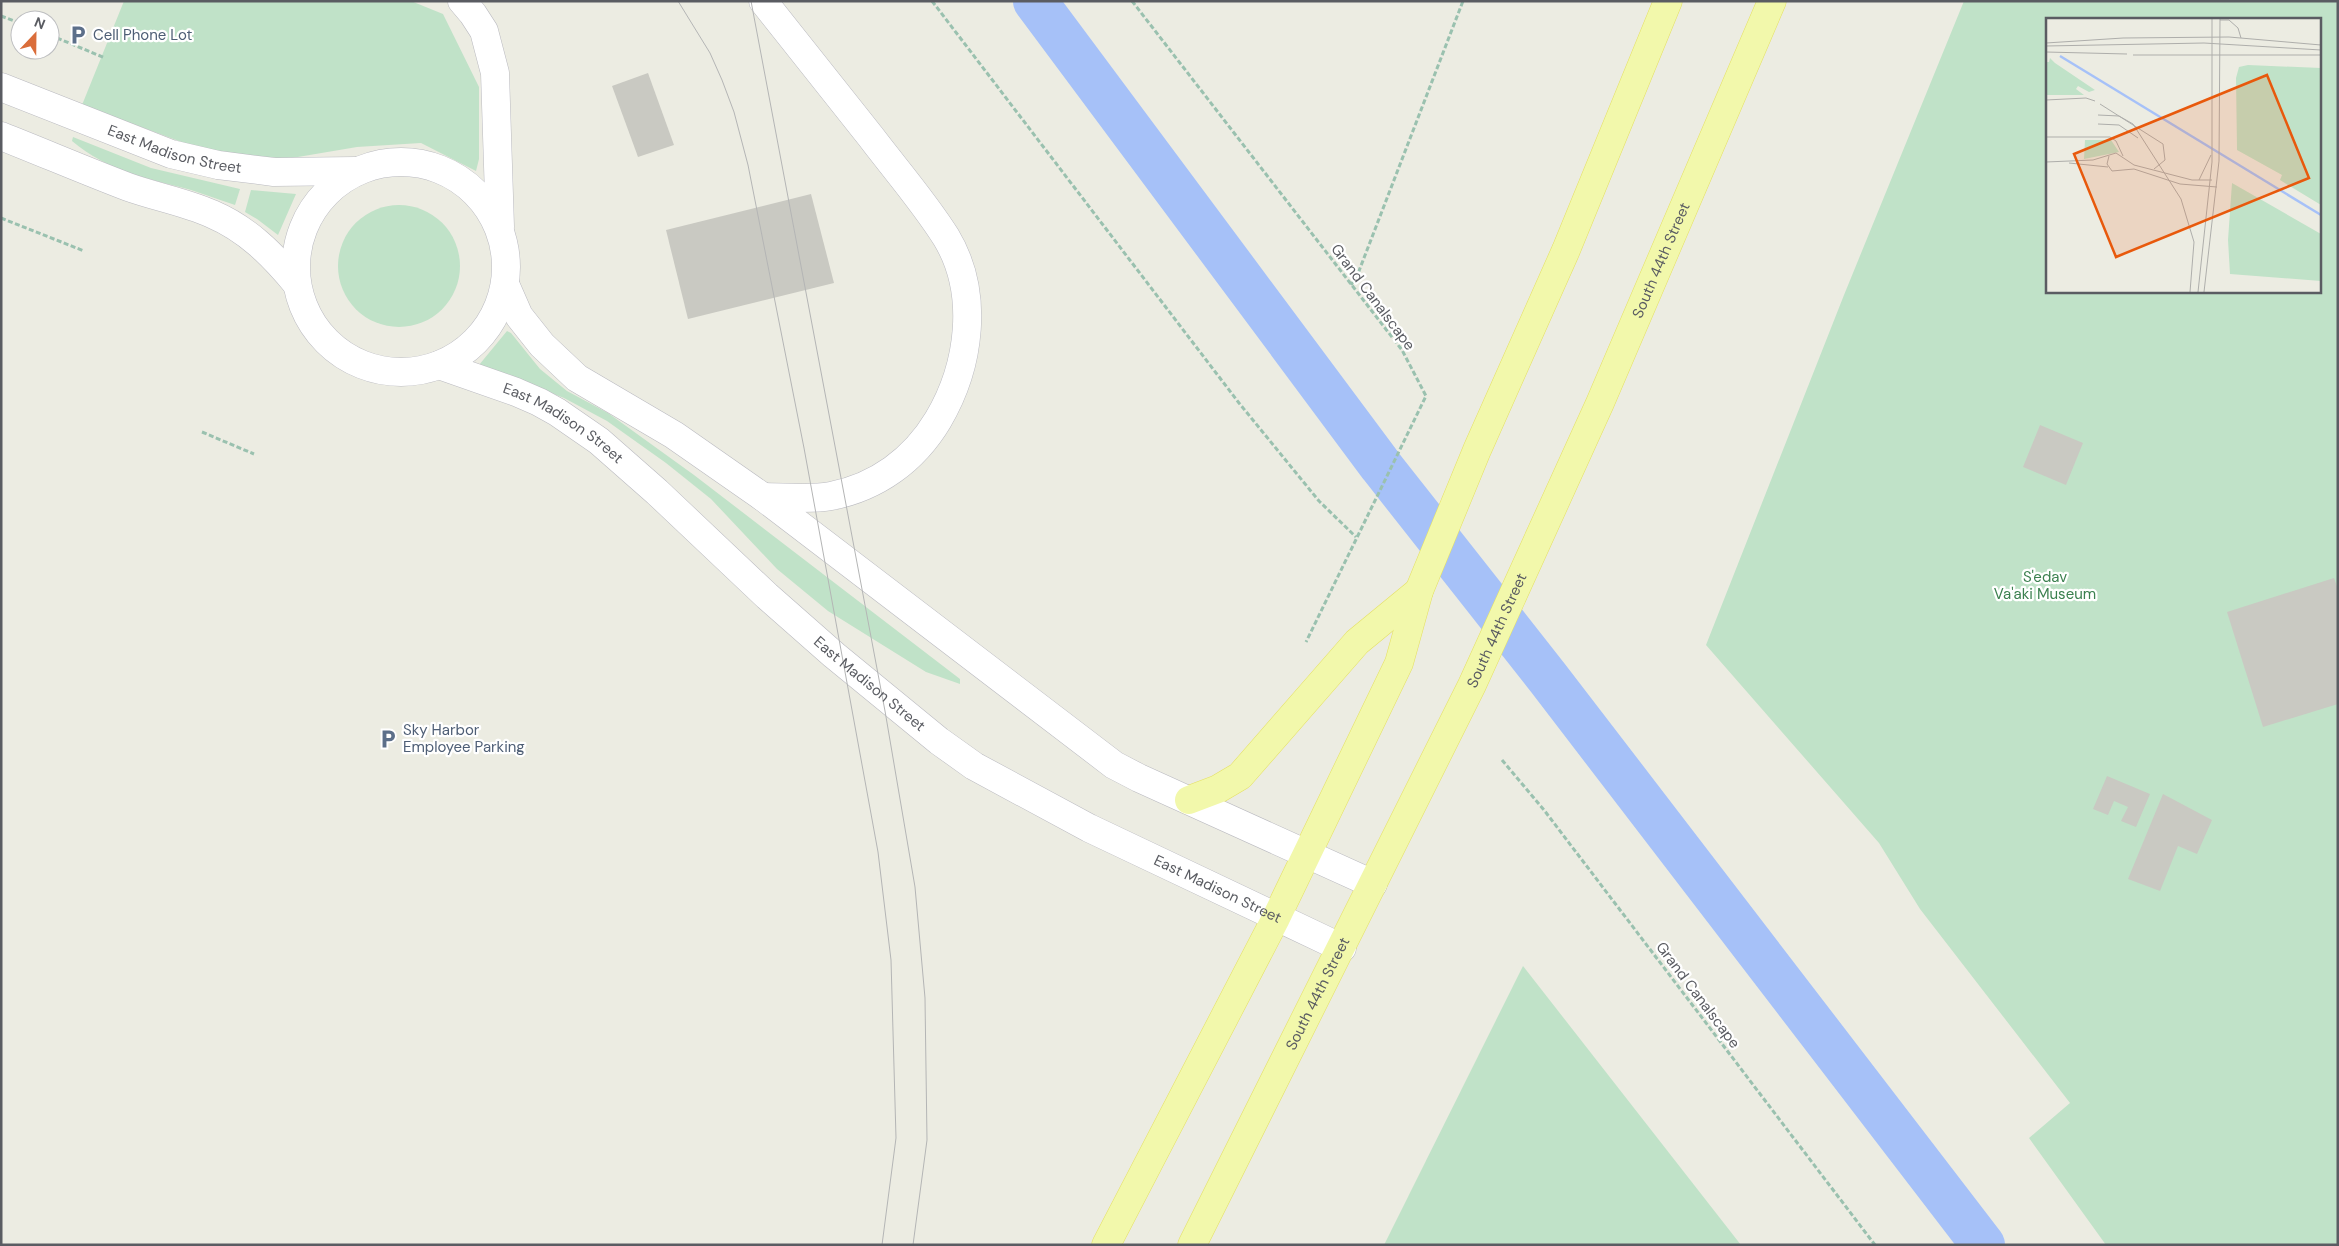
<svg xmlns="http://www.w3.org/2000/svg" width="2339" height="1246" viewBox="0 0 2339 1246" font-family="'DM Sans',sans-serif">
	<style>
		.green { fill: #c0e2c8; fill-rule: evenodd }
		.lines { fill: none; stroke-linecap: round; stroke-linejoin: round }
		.canal { stroke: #a6c1f8; stroke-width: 44 }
		.building { fill: #c9c9c2 }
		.minor-casing { stroke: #babac0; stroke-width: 29 }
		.major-casing { stroke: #e5e062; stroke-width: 29 }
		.path { stroke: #9ac1af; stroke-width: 3; stroke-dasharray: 5 2.5; stroke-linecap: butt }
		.minor { stroke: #fff; stroke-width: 28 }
		.major { stroke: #f2f8ab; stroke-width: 28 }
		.tram { stroke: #b4b5b5; stroke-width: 1 }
		.labels { text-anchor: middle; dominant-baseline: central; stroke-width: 4.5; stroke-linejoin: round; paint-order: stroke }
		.service-label { font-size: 15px; fill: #4e5e75; stroke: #fff; text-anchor: start }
		.street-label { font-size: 15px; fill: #5a5c62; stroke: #fff }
		.park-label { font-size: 15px; fill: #3b804f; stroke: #fff }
		.inset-river { fill: none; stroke: #a6c1f8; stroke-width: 2.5 }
		.inset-road { fill: none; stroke: #aeaeab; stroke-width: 1 }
		.view { fill: #e8590c; fill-opacity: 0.15; stroke: #e8590c; stroke-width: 2.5 }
		.inset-edge { fill: none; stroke: #5a5c62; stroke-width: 2.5 }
	</style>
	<rect width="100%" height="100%" fill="#ecece2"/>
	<g class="green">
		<path d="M124,1H411L443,14L479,87V159L476,171L421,143L357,147L286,159L203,150L82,105Z"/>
		<path d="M1964,1H2338V1245H2106L2029,1138L2070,1103L1920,909L1879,843L1706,645L1844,295ZM2048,19H2320V291H2048Z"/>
		<path d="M73,137L151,168L240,189L235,205C220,200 206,195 191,190C147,178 109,172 72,141Z"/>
		<path d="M251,190L296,194L278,235L257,219L245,212Z"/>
		<circle cx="399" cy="266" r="61"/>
		<path d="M507,331L511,333L540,369L567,391L608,413L694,475L960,679V684L926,672L828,611L777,569L711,499L666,463L607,421L564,398L479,365Z"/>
		<path d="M1523,966L1741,1245H1384Z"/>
	</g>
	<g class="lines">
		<path class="canal" d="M1035,1L1381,466L1548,678L1983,1245"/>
	</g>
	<g class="building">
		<path d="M648,73L674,145L638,157L612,86Z"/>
		<path d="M811,194L834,283L688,319L666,230Z"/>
		<path d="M2040,425L2083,443L2066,485L2023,467Z"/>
		<path d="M2334,578L2338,589V704L2263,727L2227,612Z"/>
		<path d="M2107,776L2150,794L2136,827L2121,821L2128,807L2114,801L2108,815L2093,809Z"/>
		<path d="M2163,794L2212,820L2197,854L2178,846L2160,891L2128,879Z"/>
	</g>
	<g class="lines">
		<defs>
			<g id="minor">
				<path d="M462,1L473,14L484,31L495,73L500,227"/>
				<path d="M763,1C799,47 835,92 871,137C896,170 924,202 946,237C980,293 970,366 938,420C914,460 877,487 831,496C810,500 785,497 763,497"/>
				<path id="s1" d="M1,87L171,154L218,165L274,172L356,171"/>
				<path d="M1,136C44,153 86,171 128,187C156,197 185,202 212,214C247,229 272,254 296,283"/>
				<circle cx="401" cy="267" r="105"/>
				<path d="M505,284L519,316L542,345L577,378L674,435L763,497L1114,765L1139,778L1373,884"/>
				<path id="s2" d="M439,365L516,392L539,402L557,412L599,441L657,492L767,596L834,655L939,741L974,766L1089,828L1342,948"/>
			</g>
			<g id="major">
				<path d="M1189,800L1218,789L1240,776L1357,642L1419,591"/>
				<path d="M1106,1245L1276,918L1399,663L1419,591L1477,450L1566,250L1668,1"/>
				<path id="s3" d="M1192,1245L1472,685L1600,403L1772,1"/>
			</g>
		</defs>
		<use href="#minor" class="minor-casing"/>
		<use href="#major" class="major-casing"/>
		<g class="path">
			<path d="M932,1L1239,403L1319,501L1356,537"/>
			<path d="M1132,1L1402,350L1426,396L1306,642"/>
			<path d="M1,16L20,23"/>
			<path d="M50,35L105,58"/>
			<path d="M1,218L84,251"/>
			<path d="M1351,285L1357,276L1463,1"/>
			<path d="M202,432L254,454"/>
			<path d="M1502,760L1544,810L1875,1245"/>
		</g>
		<use href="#minor" class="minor"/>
		<use href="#major" class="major"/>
		<g class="tram">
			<path d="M678,1L710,53L722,80L734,112L748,165L804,448L878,852L891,960L896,1138L882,1245"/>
			<path d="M751,1L885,711L915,887L925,998L927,1140L913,1245"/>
		</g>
	</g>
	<defs>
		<symbol id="parking-bare" viewBox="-9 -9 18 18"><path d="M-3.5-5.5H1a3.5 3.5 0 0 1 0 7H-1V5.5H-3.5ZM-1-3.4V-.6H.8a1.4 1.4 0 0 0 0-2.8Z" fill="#5c6f8a" stroke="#fff" stroke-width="2.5" paint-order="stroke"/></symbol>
	</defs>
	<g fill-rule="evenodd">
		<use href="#parking-bare" x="64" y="21" width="28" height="28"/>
		<use href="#parking-bare" x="374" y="725" width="28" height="28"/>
	</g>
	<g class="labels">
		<g class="service-label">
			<text x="93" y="35">Cell Phone Lot</text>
			<text x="403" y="730">Sky Harbor<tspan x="403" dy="17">Employee Parking</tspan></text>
		</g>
		<g class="street-label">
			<text stroke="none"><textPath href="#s1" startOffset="185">East Madison Street</textPath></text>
			<text stroke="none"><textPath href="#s3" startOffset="1091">South 44th Street</textPath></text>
			<text transform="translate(1373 297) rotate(53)">Grand Canalscape</text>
			<text stroke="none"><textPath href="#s2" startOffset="138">East Madison Street</textPath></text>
			<text stroke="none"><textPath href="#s3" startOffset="686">South 44th Street</textPath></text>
			<text stroke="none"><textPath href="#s2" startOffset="542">East Madison Street</textPath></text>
			<text stroke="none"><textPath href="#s2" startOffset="948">East Madison Street</textPath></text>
			<text stroke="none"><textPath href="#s3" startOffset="281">South 44th Street</textPath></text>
			<text transform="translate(1698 995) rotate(53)">Grand Canalscape</text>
		</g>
		<g class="park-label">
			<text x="2045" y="577">S'edav<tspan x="2045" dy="17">Va'aki Museum</tspan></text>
		</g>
	</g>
	<g transform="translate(2046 18)">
		<rect width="275" height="275" fill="#ecece2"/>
		<path d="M4,40L9,45L49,72L43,74L32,68L30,71L38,77H0V44H3ZM202,47L275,50V187L234,162L236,157L191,132L190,60L193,49ZM39,122H65L73,134L38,141ZM186,165L275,216V263L184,256L182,222Z" fill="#c0e2c8"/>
		<path class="inset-river" d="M14,38L275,197"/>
		<path class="inset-road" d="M174,2H183L192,10L195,20M0,25L77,20L183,19L275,27M0,28L158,25L275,32M0,34L81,36M87,37H275M0,82L40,80L49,83M54,86L117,126L119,142L108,151M52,97L73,98L87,106L135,181L148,224L144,274M52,106L73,107L92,120M0,119H64L70,123L77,138M63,138L61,146L66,153L88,151L134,166L171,169M0,144L47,142L70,135L88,147L146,162H166M23,145L62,149M153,162L165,137M152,274L166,144V1M158,274L173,143L174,1"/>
		<path class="view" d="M221,57L263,160L70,239L28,136Z"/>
		<rect width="275" height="275" class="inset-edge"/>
	</g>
	<rect width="2339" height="1246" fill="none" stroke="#5a5c62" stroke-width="5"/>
	<g transform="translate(35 35) rotate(22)"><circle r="24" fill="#ffffff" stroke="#bdbec0"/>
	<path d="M0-4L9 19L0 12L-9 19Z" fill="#da6d3a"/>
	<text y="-8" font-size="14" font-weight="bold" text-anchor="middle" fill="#5a5c62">N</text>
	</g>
</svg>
